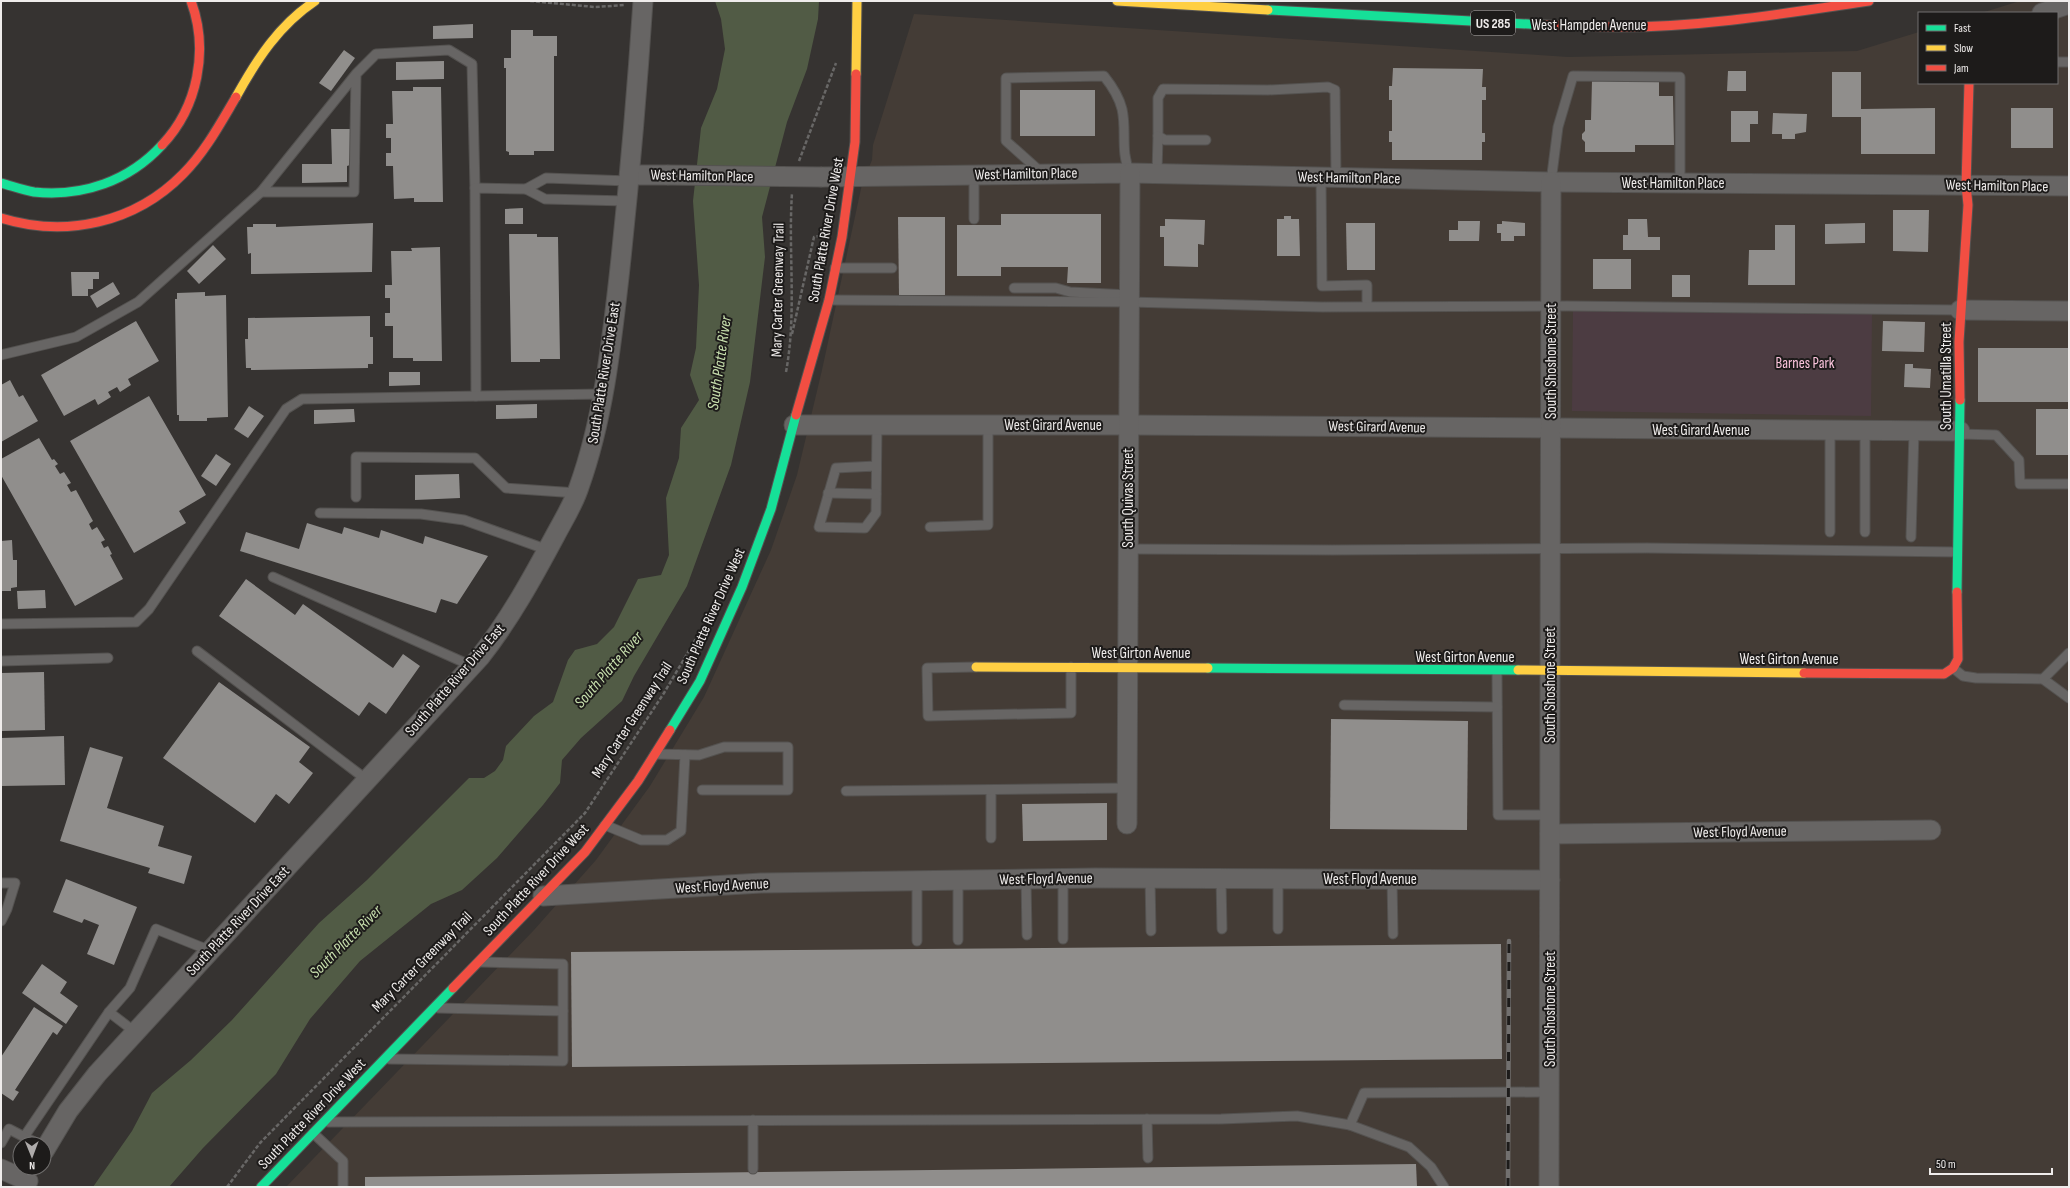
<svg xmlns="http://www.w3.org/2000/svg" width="2070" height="1188" viewBox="0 0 2070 1188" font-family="'Sofia Sans Condensed',sans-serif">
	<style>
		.built { fill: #443c36 }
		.green { fill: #4c3c42 }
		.water { fill: #515b45 }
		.building { fill: #908e8c }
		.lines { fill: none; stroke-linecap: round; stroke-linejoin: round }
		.lane-casing { stroke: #545250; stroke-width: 11 }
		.street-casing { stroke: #545250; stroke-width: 21 }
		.fast-casing { stroke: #545250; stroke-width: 11 }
		.slow-casing { stroke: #545250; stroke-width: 11 }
		.jam-casing { stroke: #545250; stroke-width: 11 }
		.path { stroke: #686766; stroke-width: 2.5; stroke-dasharray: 4 2; stroke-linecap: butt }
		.lane { stroke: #676564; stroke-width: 9 }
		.street { stroke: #676564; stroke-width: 19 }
		.fast { stroke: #16e098; stroke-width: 9 }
		.slow { stroke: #ffcf43; stroke-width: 9 }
		.jam { stroke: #f24e42; stroke-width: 9 }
		.rail-casing { stroke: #72706f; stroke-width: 4.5 }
		.rail { stroke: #1d1b1a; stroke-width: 3; stroke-dasharray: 9; stroke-linecap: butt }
		.street-bridge-casing { stroke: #545250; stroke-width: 21; stroke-linecap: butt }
		.street-bridge { stroke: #676564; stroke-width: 19 }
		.labels { text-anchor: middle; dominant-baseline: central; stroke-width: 4; stroke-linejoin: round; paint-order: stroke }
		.shield { fill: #1d1b1a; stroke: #b0adac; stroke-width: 1 }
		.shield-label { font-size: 14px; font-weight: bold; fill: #efeceb }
		.street-label { font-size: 15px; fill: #efeceb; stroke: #1d1b1a }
		.park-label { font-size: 15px; fill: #fbc4dc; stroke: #1d1b1a }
		.water-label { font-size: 16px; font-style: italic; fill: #c8e0ae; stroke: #1d1b1a }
	</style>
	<rect width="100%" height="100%" fill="#363331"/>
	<path class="built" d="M2020,1H2069V1187H286L534,930L596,860L650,786L704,697L771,550L797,475L822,370L862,184L872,160L873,145L914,14L1568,57L1857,51L1919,32V83H2057V13H1981Z"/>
	<path class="green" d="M1573,309L1872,313L1871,416L1572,411Z"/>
	<path class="water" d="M715,1H819L818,19L807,69L787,122L762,217L765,257L750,382L731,465L687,586L634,676L622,701L581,738L562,760L560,783L543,805L497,858L462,890L431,904L360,961L310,1019L276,1074L203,1148L169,1187H93L132,1131L152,1093L191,1060L232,1020L319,923L367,880L469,778H484L495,771L503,760L506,746L534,716L553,702L568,660L575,650L597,644L614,627L638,579L661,575L669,555L666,498L679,458L681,428L699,400L690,375L696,348L699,285L693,201L701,128L717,89L725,49L721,19Z"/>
	<g class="building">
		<path d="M473,24V38L433,39V26Z"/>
		<path d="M511,30H533V36H557V56H554V151H534V155H509V152L506,151V68H504V58H511Z"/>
		<path d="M344,50L355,58L331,91L319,83Z"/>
		<path d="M444,61V79L396,80V62Z"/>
		<path d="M1393,68L1483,69L1482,87H1486V100H1482V133H1485V142H1482V160H1392V142H1389V131H1392V100H1389V86H1392Z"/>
		<path d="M1728,71H1746V91H1727Z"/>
		<path d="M1832,72H1861V109L1935,108V154H1861V117H1832Z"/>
		<path d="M1592,80H1659V96H1673L1674,145H1635V152H1585V142L1582,139V134L1585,131V120H1591Z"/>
		<path d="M413,87H441L443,202H414V198L394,199L393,166H386V153H391V138H386V124H393L392,91H413Z"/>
		<rect x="1020" y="90" width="75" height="46"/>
		<rect x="2011" y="108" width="42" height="40"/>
		<path d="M1731,111H1758V124H1750V142H1731Z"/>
		<path d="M1773,113L1807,114L1806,132L1795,134V139H1782V134H1772Z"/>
		<path d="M331,129H350V165L347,166V182L302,183V164H332Z"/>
		<path d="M523,208V224H505V209Z"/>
		<path d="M1893,210H1929L1928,252L1893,251Z"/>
		<path d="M1001,214H1101V283H1067L1068,267H1001V276H957V225H1001Z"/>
		<path d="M1284,216H1291V219H1299L1300,256H1277V219H1284Z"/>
		<path d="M898,217H945V295H899Z"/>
		<path d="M1165,219L1205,220L1204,245L1198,244V267L1164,266V237H1160V226H1165Z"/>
		<path d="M1628,219H1647L1648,237H1660V250H1623V235H1628Z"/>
		<path d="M1458,221H1480L1479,241H1449V230H1458Z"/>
		<path d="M1502,221L1525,223V236H1514V241H1501V233H1497V224H1502Z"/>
		<path d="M373,223L372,272L251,274V253L248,254L247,227H253V224H276V227Z"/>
		<path d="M1346,223H1375V270H1347Z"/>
		<path d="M1865,223V243L1825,244V224Z"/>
		<path d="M1775,225H1795V285H1748L1749,250H1775Z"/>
		<path d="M509,234H537V237H558L560,359H540V362H511Z"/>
		<path d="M213,245L226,259L199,284L187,271Z"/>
		<path d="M440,247L442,361H413V358H393V326H385V313H390V298H385V285H392L391,251H412L411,248Z"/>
		<rect x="1593" y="259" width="38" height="30"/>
		<path d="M71,272H99V279H93V289H88V296H72Z"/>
		<rect x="1672" y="275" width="18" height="22"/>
		<path d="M113,282L120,294L97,308L90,296Z"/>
		<path d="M205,292V296L226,295L228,417L207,418V421H179V415H177L175,299H177V293Z"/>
		<path d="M370,316V337H373V364H368V368L251,370V368H246L245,339H248V318Z"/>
		<path d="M136,321L159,361L128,379L131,385L120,392L117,387L108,392L111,397L98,405L95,399L64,416L41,375Z"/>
		<path d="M1883,321L1925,322L1924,352L1882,351Z"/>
		<rect x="1978" y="348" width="91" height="54"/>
		<path d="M1905,364H1913V368L1931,369L1930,388L1904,387Z"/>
		<path d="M389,372H420V385L389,386Z"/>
		<path d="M10,380L19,397L23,395L38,421L1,442V385Z"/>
		<path d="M149,396L206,495L179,511L186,523L134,553L70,441Z"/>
		<path d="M537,404V418L496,419V405Z"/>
		<path d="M249,406L264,416L248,438L234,429Z"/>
		<path d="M354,409L355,422L314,424V410Z"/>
		<rect x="2036" y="409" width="33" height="46"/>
		<path d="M39,438L52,460L54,459L58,464L55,466L60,474L64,472L71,483L67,485L71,492L76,490L93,521L89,524L92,530L97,527L105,540L101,542L104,548L108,546L112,554L110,555L123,579L75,606L1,475V459Z"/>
		<path d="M216,454L231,464L216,486L201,476Z"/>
		<path d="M459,474L460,498L415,500V475Z"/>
		<path d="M307,523L342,534L344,527L379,538L381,530L423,544L425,536L488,556L457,604L441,599L436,613L240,551L246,532L299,549Z"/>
		<path d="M12,540L13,560H17V587L11,588V591H1V541Z"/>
		<path d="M246,579L295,615L303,604L393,668L403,654L420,666L386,714L369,702L359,716L219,616Z"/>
		<path d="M45,590L46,608L18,609L17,591Z"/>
		<path d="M44,672L45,730L1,731V673Z"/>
		<path d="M219,682L310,747L299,762L313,773L289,804L276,794L255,823L163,758Z"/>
		<path d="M1331,719L1468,721L1467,830L1330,829Z"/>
		<path d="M64,736L65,785L1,786V738Z"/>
		<path d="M90,747L123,757L107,808L164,826L158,846L192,856L184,884L148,873L150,868L60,841Z"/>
		<path d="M1107,803V840L1023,841L1022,804Z"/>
		<path d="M66,879L137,907L114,965L87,954L99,925L84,919L82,923L53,912Z"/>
		<path d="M1501,944L1502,1059L572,1067L571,952Z"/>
		<path d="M42,964L67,982L60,993L78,1006L66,1024L22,993Z"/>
		<path d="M34,1007L63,1026L57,1035L53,1032L15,1090L19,1092L13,1101L1,1093V1057Z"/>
		<path d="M1416,1164L1417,1187H365V1177Z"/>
	</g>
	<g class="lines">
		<defs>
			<g id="lane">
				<path d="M2057,62H2069"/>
				<path d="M356,74L261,192H354L356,74L376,54L449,50L472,64L475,188"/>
				<path d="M1206,140H1165L1158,136V98L1163,89L1268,90L1328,87L1335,90L1336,177"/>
				<path d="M1042,173L1006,141V78L1104,76C1112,86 1119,97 1122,109C1127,131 1120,151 1130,173"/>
				<path d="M1157,173L1158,136"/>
				<path d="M974,175V219"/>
				<path d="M1321,177L1322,286L1367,285V306"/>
				<path d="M1551,182L1558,127L1573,76L1680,77V183"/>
				<path d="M627,201L545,199L526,189L546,178L629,181"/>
				<path d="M835,268H892"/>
				<path d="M1014,288H1056L1070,292L1129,295"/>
				<path d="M829,300L1129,302L1322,307L1567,306L1960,310"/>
				<path d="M1,355L76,337L138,302L261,192"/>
				<path d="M476,396L475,188L526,189"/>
				<path d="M1960,434L1996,435L2019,460L2020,484H2069"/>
				<path d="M876,466L836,468L819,527L865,528L876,513L877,425"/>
				<path d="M828,493L876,494"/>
				<path d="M356,497V457L475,458L506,488L577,493"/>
				<path d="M320,513L421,514L464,520L548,550"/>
				<path d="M930,527L988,525V425"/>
				<path d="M1830,532V430"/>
				<path d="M1865,532V430"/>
				<path d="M1911,537L1914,431"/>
				<path d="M1128,549L1333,550L1647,548L1957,552"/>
				<path d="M273,577L472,666"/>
				<path d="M1,624L136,622L149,609L286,409L302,399L603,394"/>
				<path d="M197,651L367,780"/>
				<path d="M1,661L108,658"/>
				<path d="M976,667L927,668L928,716L1071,713V667"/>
				<path d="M1953,668L1963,676L1976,678L2043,679L2069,698"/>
				<path d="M1497,672L1498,815H1550"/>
				<path d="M2043,679L2069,653"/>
				<path d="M1344,705L1497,707"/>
				<path d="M655,754L699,755L724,747H788V790H702"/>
				<path d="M991,790V838"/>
				<path d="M846,791L1127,788"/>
				<path d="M605,825L641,840H667L681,831L685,755"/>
				<path d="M1063,878V939"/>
				<path d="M1150,878L1151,931"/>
				<path d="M1026,879L1027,935"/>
				<path d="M1221,879L1222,929"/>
				<path d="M1278,879V929"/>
				<path d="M1392,879L1393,934"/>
				<path d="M958,880V940"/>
				<path d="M917,881V941"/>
				<path d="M1,883H15L7,909L1,921"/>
				<path d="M438,1008L563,1011"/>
				<path d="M109,1012L135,1032"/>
				<path d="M389,1059L563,1061V964L481,962"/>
				<path d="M1147,1119L1148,1158"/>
				<path d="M753,1120V1169"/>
				<path d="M328,1122L1221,1119L1297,1116L1350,1125"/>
				<path d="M313,1133L343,1161V1187"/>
				<path d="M24,1137L109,1012L130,988L156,929L211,951"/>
				<path d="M1,1143L9,1129L38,1144"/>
				<path d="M1444,1187L1431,1167L1409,1147L1350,1125L1364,1093L1549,1092"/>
			</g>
			<g id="street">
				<path d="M2042,13L2069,4"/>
				<path d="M630,175H667"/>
				<path d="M822,177L1130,173L1551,182L2069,186"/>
				<path d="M1960,310L2069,311"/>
				<path d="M794,425H1129L1960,431"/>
				<path d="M1127,824L1130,173"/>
				<path d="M1550,834L1931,830"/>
				<path d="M543,896L761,883L1095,878L1550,880"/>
				<path d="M44,1151L68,1111L97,1074L480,657C510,619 533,577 556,534C564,519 574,503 579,487C603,420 611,348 619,277C629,185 637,93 643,1"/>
				<path d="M1,1169L28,1181"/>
				<path d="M1549,1187L1551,182"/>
			</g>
			<g id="fast">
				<path d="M1268,10L1545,25"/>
				<path d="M1,183C12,186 23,190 34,192C83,197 129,181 162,145"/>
				<path d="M1957,592L1960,400"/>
				<path d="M1208,668L1518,670"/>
				<path d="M670,730L700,681L742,587L771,509L796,415"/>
				<path d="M261,1187L453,988"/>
			</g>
			<g id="slow">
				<path d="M1117,1L1268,10"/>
				<path d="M856,74L857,1"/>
				<path d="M236,97C257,59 279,25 315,1"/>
				<path d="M976,667L1208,668"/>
				<path d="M1518,670L1804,673"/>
			</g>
			<g id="jam">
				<path d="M1545,25C1571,26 1596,27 1621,27C1704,27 1787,13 1869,1"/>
				<path d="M162,145C198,107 209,50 191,1"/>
				<path d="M1,218C66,238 135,223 183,174C205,152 220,124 236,97"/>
				<path d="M1960,400L1959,342L1968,205L1966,185L1969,83"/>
				<path d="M796,415L829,300L842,237L855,142L856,74"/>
				<path d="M1804,673L1944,674L1953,668L1958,659L1957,592"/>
				<path d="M453,988L585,852L638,781L670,730"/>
			</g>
		</defs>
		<use href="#lane" class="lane-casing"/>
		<use href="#street" class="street-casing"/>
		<use href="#fast" class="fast-casing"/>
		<use href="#slow" class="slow-casing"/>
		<use href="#jam" class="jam-casing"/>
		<g class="path">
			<path d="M530,1L595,7L625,5"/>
			<path d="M799,161L836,63"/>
			<path d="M792,334L814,237L825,235"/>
			<path d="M786,372C797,313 788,252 792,193"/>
			<path d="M227,1187L260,1143L585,813L664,693L697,637"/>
		</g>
		<use href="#lane" class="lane"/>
		<use href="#street" class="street"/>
		<use href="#fast" class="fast"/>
		<use href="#slow" class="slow"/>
		<use href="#jam" class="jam"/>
		<defs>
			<path id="rail" d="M1508,1187L1509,941"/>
		</defs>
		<use href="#rail" class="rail-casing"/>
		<use href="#rail" class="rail"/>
		<defs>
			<path id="street-bridge" d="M667,175L822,177"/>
		</defs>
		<use href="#street-bridge" class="street-bridge-casing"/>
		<use href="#street-bridge" class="street-bridge"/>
	</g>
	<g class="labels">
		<rect class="shield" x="1471" y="11" width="44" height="24" rx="3"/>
		<g class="shield-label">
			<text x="1493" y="23">US 285</text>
		</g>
		<g class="street-label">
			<text x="1589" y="25">West Hampden Avenue</text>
			<text transform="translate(1026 174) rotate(-1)">West Hamilton Place</text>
			<text transform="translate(702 176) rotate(1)">West Hamilton Place</text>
			<text transform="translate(1349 178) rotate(1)">West Hamilton Place</text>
			<text x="1673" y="183">West Hamilton Place</text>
			<text transform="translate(1997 186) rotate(1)">West Hamilton Place</text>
			<text transform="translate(826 230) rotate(-80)">South Platte River Drive West</text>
			<text transform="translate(778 290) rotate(-89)">Mary Carter Greenway Trail</text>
			<text transform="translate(1551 361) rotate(-90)">South Shoshone Street</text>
			<text transform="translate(604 373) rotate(-81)">South Platte River Drive East</text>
			<text transform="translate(1946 376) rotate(-90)">South Umatilla Street</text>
			<text x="1053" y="425">West Girard Avenue</text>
			<text transform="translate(1377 427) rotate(1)">West Girard Avenue</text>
			<text x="1701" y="430">West Girard Avenue</text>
			<text transform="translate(1128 498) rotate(-90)">South Quivas Street</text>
			<text transform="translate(711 616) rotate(-66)">South Platte River Drive West</text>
			<text x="1141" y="653">West Girton Avenue</text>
			<text x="1465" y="657">West Girton Avenue</text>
			<text x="1789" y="659">West Girton Avenue</text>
			<text transform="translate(455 680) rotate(-49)">South Platte River Drive East</text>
			<text transform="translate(1550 685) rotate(-90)">South Shoshone Street</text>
			<text transform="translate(632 720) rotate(-57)">Mary Carter Greenway Trail</text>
			<text transform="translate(1740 832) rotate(-1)">West Floyd Avenue</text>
			<text transform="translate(1046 879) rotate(-1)">West Floyd Avenue</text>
			<text x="1370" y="879">West Floyd Avenue</text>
			<text transform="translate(536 880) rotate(-47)">South Platte River Drive West</text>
			<text transform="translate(722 886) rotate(-3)">West Floyd Avenue</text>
			<text transform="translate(238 921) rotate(-47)">South Platte River Drive East</text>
			<text transform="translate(422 962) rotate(-45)">Mary Carter Greenway Trail</text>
			<text transform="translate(1550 1009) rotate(-90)">South Shoshone Street</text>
			<text transform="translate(312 1114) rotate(-46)">South Platte River Drive West</text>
		</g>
		<g class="park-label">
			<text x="1805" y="363">Barnes Park</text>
		</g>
		<g class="water-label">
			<text transform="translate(720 363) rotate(-82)">South Platte River</text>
			<text transform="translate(609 670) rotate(-49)">South Platte River</text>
			<text transform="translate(346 942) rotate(-45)">South Platte River</text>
		</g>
	</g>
	<rect width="2070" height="1188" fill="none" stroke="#efeceb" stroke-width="4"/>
	<rect x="1918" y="12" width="140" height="72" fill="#1d1b1a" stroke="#716f6e"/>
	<rect x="1926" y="25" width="20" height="6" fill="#16e098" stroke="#716f6e"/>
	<text x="1954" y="32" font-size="12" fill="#efeceb">Fast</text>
	<rect x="1926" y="45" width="20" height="6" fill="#ffcf43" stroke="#716f6e"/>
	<text x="1954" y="52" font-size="12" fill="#efeceb">Slow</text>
	<rect x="1926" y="65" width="20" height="6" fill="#f24e42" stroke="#716f6e"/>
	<text x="1954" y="72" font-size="12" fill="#efeceb">Jam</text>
	<g transform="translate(32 1156) rotate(179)"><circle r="19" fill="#1d1b1a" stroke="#716f6e"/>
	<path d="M0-3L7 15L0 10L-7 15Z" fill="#aeabaa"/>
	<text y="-6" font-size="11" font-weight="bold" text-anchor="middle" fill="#efeceb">N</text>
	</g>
	<path d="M1930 1168v6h122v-6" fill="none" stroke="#efeceb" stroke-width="2"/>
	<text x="1936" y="1168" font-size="12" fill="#efeceb" stroke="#1d1b1a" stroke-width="3" paint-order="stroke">50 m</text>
</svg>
